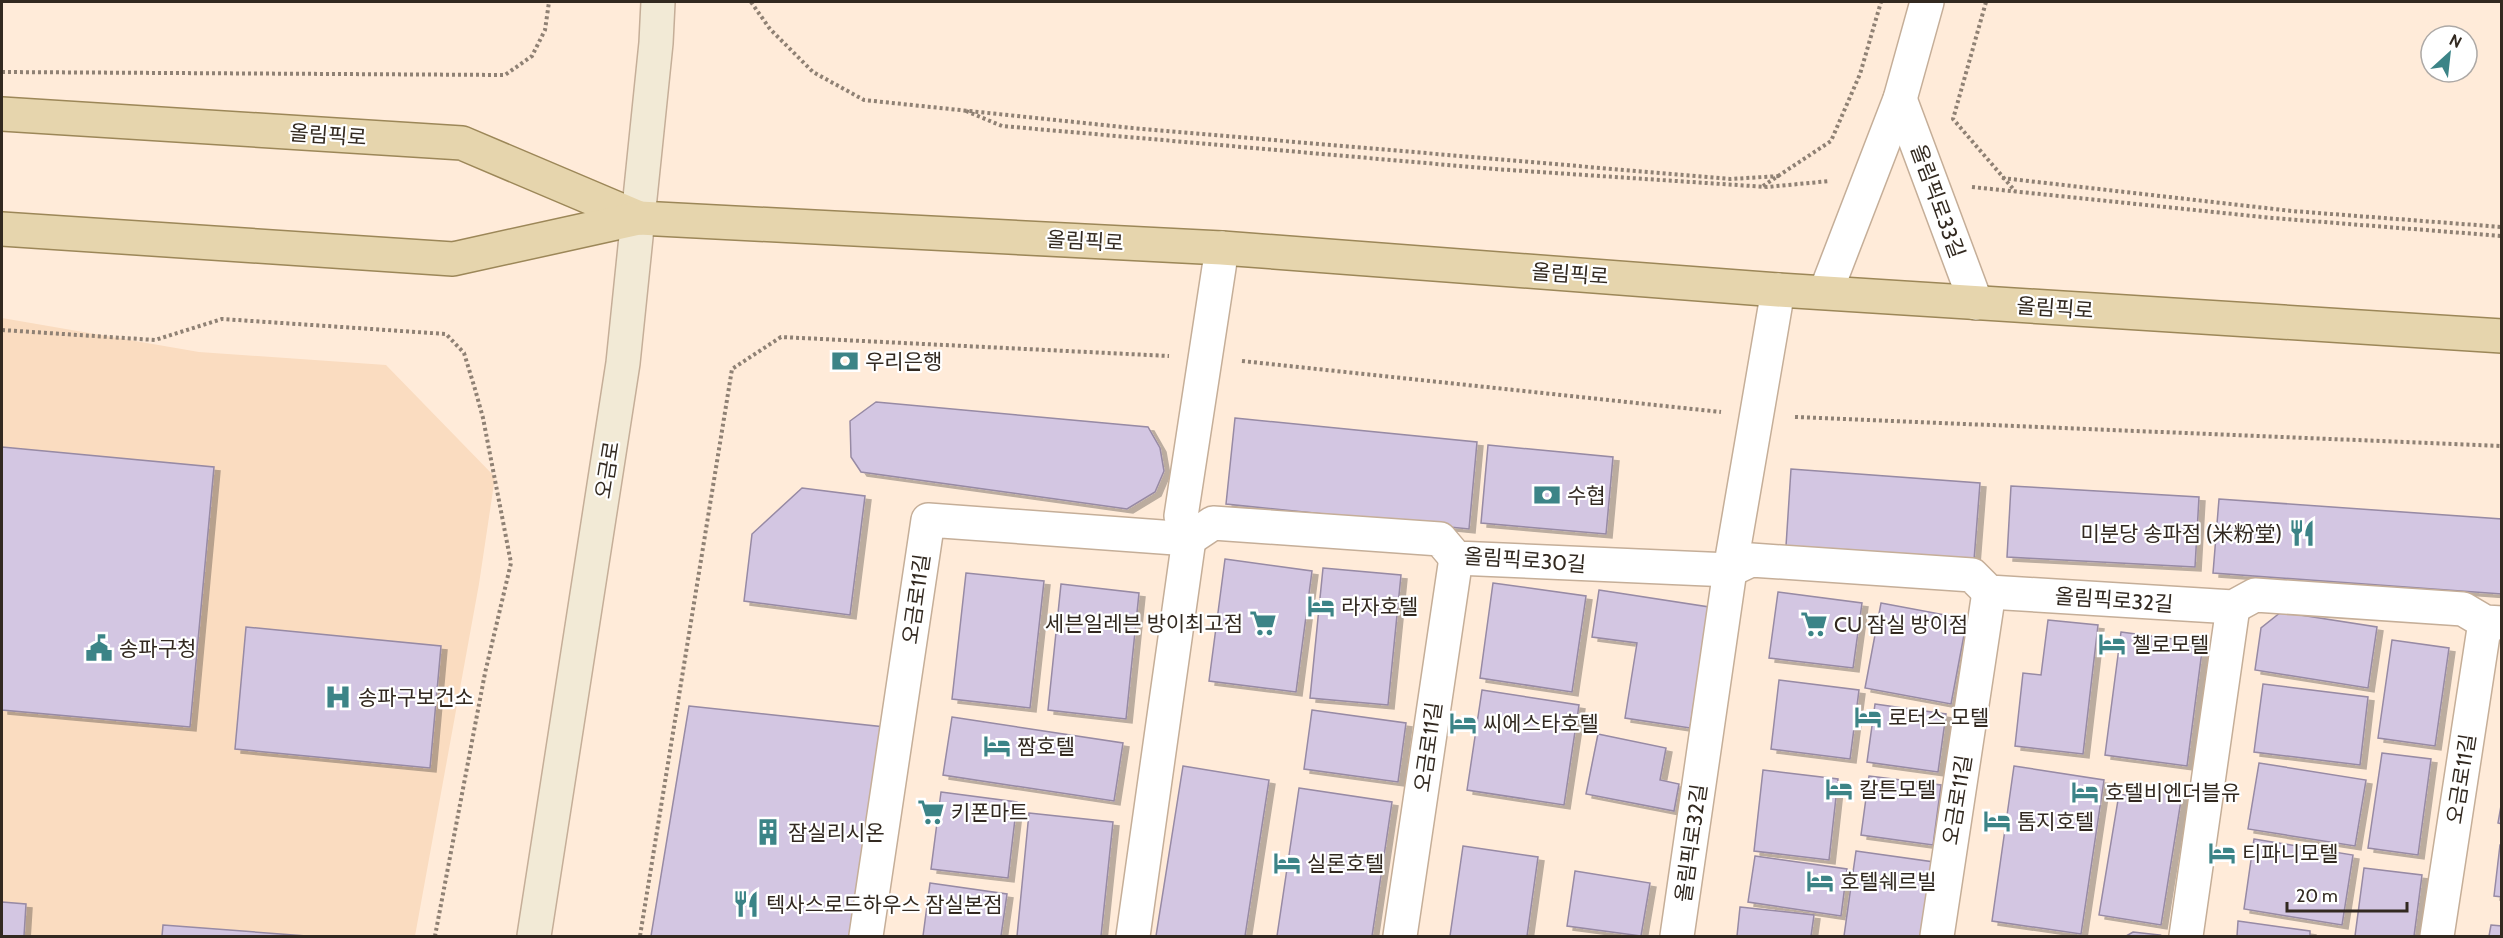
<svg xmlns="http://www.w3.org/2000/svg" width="2503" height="938" viewBox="0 0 2503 938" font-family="Cabin,'Noto Sans KR',sans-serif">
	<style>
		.built { fill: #fadcc0 }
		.building { fill: #d3c6e2; stroke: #978aa4; stroke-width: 1.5; filter: url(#shadow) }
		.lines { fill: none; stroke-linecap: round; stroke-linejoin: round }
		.minor-casing { stroke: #c5ae98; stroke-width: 36 }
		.tertiary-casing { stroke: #c5ae98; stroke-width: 36 }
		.secondary-casing { stroke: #c5ae98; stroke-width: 36 }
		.primary-casing { stroke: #9c8758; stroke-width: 36 }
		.path { stroke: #8f8174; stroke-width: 4; stroke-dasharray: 3 3; stroke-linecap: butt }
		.minor { stroke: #fff; stroke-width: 33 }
		.tertiary { stroke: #fff; stroke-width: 33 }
		.secondary { stroke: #f2ead6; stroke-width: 33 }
		.primary { stroke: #e6d5ad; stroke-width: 33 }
		.labels { text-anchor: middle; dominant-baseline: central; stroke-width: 4.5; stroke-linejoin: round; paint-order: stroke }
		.street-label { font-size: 21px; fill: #322920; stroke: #fff }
		.poi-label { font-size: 21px; fill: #322920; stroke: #fff; text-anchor: start }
	</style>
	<defs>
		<filter id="shadow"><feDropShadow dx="6" dy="4" stdDeviation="0" flood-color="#0004"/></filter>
	</defs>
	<rect width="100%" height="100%" fill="#ffebd9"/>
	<path class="built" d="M2,318L199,352L386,365L495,477L479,584L415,936H2Z"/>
	<g class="building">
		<path d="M876,402L1148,427L1160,448L1164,471L1155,492L1127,509L861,472L851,457L850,421Z"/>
		<path d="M1235,418L1477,442L1469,529L1226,504Z"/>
		<path d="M1488,445L1613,457L1606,534L1481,523Z"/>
		<path d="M2,447L214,467L190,727L2,710Z"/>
		<path d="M1791,469L1980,483L1974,560L1786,546Z"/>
		<path d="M2011,486L2199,497L2195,567L2007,557Z"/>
		<path d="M802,488L865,496L850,615L744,601L752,534Z"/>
		<path d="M2219,499L2502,519V594L2213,573Z"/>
		<path d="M1225,559L1312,571L1296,692L1209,681Z"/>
		<path d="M1323,568L1401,575L1388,705L1310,698Z"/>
		<path d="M966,573L1044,581L1030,708L952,699Z"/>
		<path d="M1493,583L1586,596L1572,692L1480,678Z"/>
		<path d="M1061,584L1139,593L1126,719L1048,710Z"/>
		<path d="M1599,590L1709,607L1690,728L1625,718L1637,643L1592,637Z"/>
		<path d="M1778,592L1862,603L1853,668L1769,658Z"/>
		<path d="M1881,603L1967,619L1951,704L1865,688Z"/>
		<path d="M2281,612L2377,627L2368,688L2255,670L2261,628Z"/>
		<path d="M2048,620L2098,625L2083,754L2015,746L2023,673L2041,675Z"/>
		<path d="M246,627L441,646L430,768L235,749Z"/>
		<path d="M2121,632L2203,643L2187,766L2105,755Z"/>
		<path d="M2392,640L2449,648L2435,746L2378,738Z"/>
		<path d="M1779,680L1859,690L1850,759L1771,749Z"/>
		<path d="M2263,684L2368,697L2360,765L2254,752Z"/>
		<path d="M1482,690L1579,705L1564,805L1467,790Z"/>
		<path d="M1875,704L1946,714L1938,772L1867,762Z"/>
		<path d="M689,706L885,727L852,936H651Z"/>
		<path d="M1312,710L1406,723L1398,782L1304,769Z"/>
		<path d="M952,717L1123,743L1114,801L943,775Z"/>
		<path d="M1598,734L1666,748L1660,780L1679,784L1674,811L1586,794Z"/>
		<path d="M2382,753L2431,759L2418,855L2368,848Z"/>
		<path d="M2259,763L2366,780L2355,846L2248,829Z"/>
		<path d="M1183,766L1269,780L1245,936H1156Z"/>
		<path d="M2014,766L2104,780L2081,934L1992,921Z"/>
		<path d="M1763,770L1838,779L1829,860L1754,851Z"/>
		<path d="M1869,776L1941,785L1933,845L1861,835Z"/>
		<path d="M1299,788L1392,802L1372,936H1277Z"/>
		<path d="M2153,789L2182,794L2161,925L2099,915L2119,794L2151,799Z"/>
		<path d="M941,792L1017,802L1008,878L931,869Z"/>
		<path d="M2502,800V824L2498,823Z"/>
		<path d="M1029,813L1113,822L1101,936H1017Z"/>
		<path d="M2254,839L2353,855L2342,925L2244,909Z"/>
		<path d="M2500,845H2502V897L2494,896Z"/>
		<path d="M1463,846L1538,857L1527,936H1450Z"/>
		<path d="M1856,851L1934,862L1923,936H1844Z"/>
		<path d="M1755,856L1847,869L1841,916L1748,902Z"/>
		<path d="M2364,868L2422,875L2414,936H2355Z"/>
		<path d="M1575,871L1650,883L1641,936L1567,926Z"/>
		<path d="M930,883L1007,894L1001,936H923Z"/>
		<path d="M2,902L26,904L24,936H2Z"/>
		<path d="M1740,907L1814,915L1811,936H1737Z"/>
		<path d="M2238,921L2310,931V936H2237Z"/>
		<path d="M163,925L307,936H162Z"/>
		<path d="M2491,925L2502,926V936H2489Z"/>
		<path d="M2133,932L2160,935L2159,936H2126Z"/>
	</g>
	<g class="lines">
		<defs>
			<g id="minor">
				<path d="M1900,99L1976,303"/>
				<path d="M1826,291L1900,99L1927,2"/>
				<path d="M866,936L928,520L1189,539L1213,523L1440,539L1456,558L1730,570L1751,560L1972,575L1989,592L2233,607L2255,595L2463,609L2485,622L2502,623"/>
				<path d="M1133,936L1189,539L1181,516L1222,248"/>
				<path d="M1400,936L1456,558"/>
				<path d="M1937,936L1989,592"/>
				<path d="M2186,936L2233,607"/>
				<path d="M2437,936L2485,622"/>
			</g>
			<path id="tertiary" d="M1677,936L1730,570L1778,290"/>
			<path id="secondary" d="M534,936L623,363L656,43L658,2"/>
			<g id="primary">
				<path d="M2,114L462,143L639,218"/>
				<path d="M2,229L453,259L639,218L1222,248L1778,290L2502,336"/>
			</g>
		</defs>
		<use href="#minor" class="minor-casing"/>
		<use href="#tertiary" class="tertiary-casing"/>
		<use href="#secondary" class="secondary-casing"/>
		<use href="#primary" class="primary-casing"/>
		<g class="path">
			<path d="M751,2L770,29L813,72L864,100L1132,128L1730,179L1780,176"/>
			<path d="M1986,2L1953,119L2015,191"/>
			<path d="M2,72L505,75L532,56L545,30L549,2"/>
			<path d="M966,111L1002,126L1494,169L1767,187L1830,181"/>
			<path d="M2002,178L2292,211L2502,227"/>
			<path d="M1763,186L1831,141L1860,74L1881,2"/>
			<path d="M1972,187L2272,218L2502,236"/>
			<path d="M2,330L155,340L222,319L446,334L464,353L475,389L483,418L511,563L485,673L435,936"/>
			<path d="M1242,361L1721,412"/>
			<path d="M1795,417L2502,446"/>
			<path d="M640,936L732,369L781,337L1169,356"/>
		</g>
		<use href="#minor" class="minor"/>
		<use href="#tertiary" class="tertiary"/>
		<use href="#secondary" class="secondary"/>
		<use href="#primary" class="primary"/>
	</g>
	<defs>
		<symbol id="bank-bare" viewBox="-9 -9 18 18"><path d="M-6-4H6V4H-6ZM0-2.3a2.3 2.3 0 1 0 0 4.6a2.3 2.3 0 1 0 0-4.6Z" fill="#3c8487" stroke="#fff" stroke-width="2.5" paint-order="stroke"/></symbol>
		<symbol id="restaurant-bare" viewBox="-9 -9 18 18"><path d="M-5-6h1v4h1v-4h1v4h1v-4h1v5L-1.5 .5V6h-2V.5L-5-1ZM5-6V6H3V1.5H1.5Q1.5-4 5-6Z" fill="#3c8487" stroke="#fff" stroke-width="2.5" paint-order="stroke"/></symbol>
		<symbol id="hotel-bare" viewBox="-9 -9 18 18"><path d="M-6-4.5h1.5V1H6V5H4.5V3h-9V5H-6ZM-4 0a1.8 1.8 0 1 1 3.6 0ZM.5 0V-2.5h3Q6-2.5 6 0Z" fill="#3c8487" stroke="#fff" stroke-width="2.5" paint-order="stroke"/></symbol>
		<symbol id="supermarket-bare" viewBox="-9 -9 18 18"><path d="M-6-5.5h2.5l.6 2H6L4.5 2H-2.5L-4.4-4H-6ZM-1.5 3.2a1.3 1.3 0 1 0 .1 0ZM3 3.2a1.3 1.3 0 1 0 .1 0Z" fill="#3c8487" stroke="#fff" stroke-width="2.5" paint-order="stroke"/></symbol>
		<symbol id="civic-bare" viewBox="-9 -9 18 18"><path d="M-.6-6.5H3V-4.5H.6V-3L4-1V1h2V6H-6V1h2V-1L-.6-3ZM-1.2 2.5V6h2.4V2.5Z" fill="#3c8487" stroke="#fff" stroke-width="2.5" paint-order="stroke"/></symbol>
		<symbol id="hospital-bare" viewBox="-9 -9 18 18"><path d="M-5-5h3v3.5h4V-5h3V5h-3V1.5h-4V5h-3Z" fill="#3c8487" stroke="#fff" stroke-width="2.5" paint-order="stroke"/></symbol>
		<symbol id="building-bare" viewBox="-9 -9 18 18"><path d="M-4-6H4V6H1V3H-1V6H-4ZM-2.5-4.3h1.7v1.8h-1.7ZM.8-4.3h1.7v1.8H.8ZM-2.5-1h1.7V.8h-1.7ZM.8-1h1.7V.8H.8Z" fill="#3c8487" stroke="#fff" stroke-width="2.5" paint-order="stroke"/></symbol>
	</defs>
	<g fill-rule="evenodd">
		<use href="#bank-bare" x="826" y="342" width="38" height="38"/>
		<use href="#bank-bare" x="1528" y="476" width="38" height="38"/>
		<use href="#restaurant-bare" x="2283" y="514" width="38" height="38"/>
		<use href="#hotel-bare" x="1302" y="587" width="38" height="38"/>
		<use href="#supermarket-bare" x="1244" y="604" width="38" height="38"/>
		<use href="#supermarket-bare" x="1795" y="605" width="38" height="38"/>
		<use href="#hotel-bare" x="2093" y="625" width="38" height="38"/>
		<use href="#civic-bare" x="80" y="629" width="38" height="38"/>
		<use href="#hospital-bare" x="319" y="678" width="38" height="38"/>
		<use href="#hotel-bare" x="1849" y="698" width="38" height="38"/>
		<use href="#hotel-bare" x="1444" y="704" width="38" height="38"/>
		<use href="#hotel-bare" x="978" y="727" width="38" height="38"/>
		<use href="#hotel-bare" x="1820" y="770" width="38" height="38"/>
		<use href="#hotel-bare" x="2066" y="773" width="38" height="38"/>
		<use href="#supermarket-bare" x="912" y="793" width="38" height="38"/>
		<use href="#hotel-bare" x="1978" y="802" width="38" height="38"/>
		<use href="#building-bare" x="749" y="813" width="38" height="38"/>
		<use href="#hotel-bare" x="2203" y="834" width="38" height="38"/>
		<use href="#hotel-bare" x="1268" y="844" width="38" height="38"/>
		<use href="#hotel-bare" x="1801" y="862" width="38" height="38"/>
		<use href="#restaurant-bare" x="727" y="885" width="38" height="38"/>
	</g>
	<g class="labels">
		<g class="street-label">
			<text transform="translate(328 135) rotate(4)">올림픽로</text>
			<text transform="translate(1938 201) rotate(70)">올림픽로33길</text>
			<text transform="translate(1085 241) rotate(3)">올림픽로</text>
			<text transform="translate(1570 274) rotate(4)">올림픽로</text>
			<text transform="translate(2055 308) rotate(4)">올림픽로</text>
			<text transform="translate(607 470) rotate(-81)">오금로</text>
			<text transform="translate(1525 560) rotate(4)">올림픽로30길</text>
			<text transform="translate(916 599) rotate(-82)">오금로11길</text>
			<text transform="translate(2114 600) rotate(4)">올림픽로32길</text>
			<text transform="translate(1428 747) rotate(-82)">오금로11길</text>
			<text transform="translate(2461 779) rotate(-81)">오금로11길</text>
			<text transform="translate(1957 800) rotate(-81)">오금로11길</text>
			<text transform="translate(1691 843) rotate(-82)">올림픽로32길</text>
		</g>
		<g class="poi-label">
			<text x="865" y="361">우리은행</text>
			<text x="1567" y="495">수협</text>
			<text x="2282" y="533" text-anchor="end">미분당 송파점 (米粉堂)</text>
			<text x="1341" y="606">라자호텔</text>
			<text x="1243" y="623" text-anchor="end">세븐일레븐 방이최고점</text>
			<text x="1834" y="624">CU 잠실 방이점</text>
			<text x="2132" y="644">첼로모텔</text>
			<text x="119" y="648">송파구청</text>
			<text x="358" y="697">송파구보건소</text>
			<text x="1888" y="717">로터스 모텔</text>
			<text x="1483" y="723">씨에스타호텔</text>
			<text x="1017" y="746">짬호텔</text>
			<text x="1859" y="789">칼튼모텔</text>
			<text x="2105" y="792">호텔비엔더블유</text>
			<text x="951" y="812">키폰마트</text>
			<text x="2017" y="821">톰지호텔</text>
			<text x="788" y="832">잠실리시온</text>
			<text x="2242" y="853">티파니모텔</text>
			<text x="1307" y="863">실론호텔</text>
			<text x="1840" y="881">호텔쉐르빌</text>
			<text x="766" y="904">텍사스로드하우스 잠실본점</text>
		</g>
	</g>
	<rect width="2503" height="938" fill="none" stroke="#322920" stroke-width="6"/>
	<g transform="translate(2449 54) rotate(27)"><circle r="28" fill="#ffffff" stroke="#ada9a6" stroke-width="1.5"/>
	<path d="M0-4.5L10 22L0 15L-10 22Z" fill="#3c8487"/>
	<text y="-9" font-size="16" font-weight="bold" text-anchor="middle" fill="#322920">N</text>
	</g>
	<path d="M2287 902v9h120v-9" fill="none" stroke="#322920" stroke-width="3"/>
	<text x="2296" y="902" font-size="18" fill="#322920" stroke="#ffffff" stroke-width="4.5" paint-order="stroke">20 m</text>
</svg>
